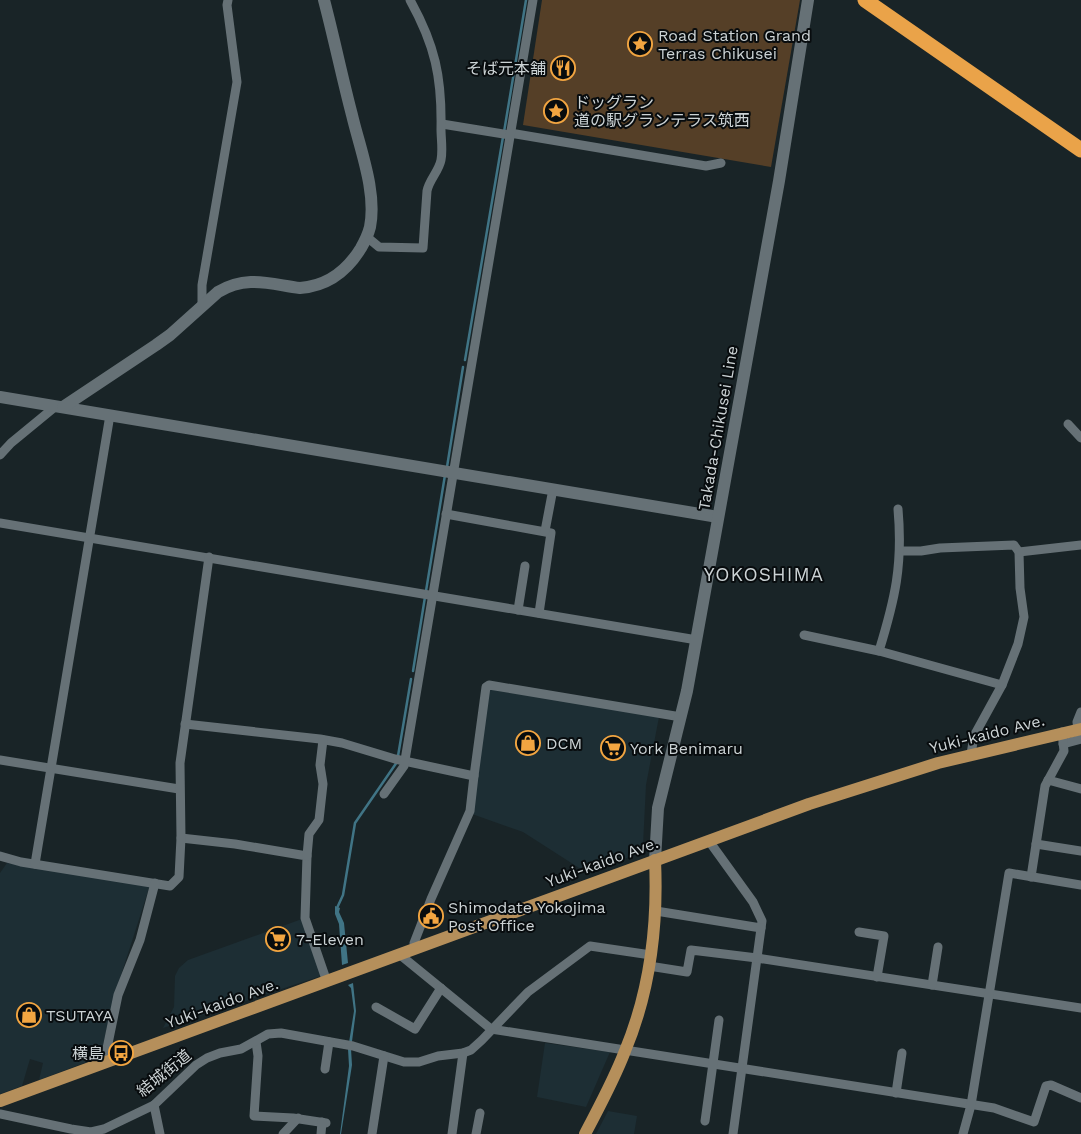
<svg xmlns="http://www.w3.org/2000/svg" width="1081" height="1134" viewBox="0 0 1081 1134" font-family="'Work Sans','Noto Sans JP',sans-serif">
	<style>
		.built { fill: #1d2e34 }
		.green { fill: #553f27 }
		.water { fill: #407485 }
		.lines { fill: none; stroke-linecap: round; stroke-linejoin: round }
		.stream { stroke: #407485; stroke-width: 2.5 }
		.street { stroke: #667176; stroke-width: 9 }
		.secondary { stroke: #667176; stroke-width: 12 }
		.primary { stroke: #b58f5b; stroke-width: 12 }
		.highway { stroke: #eaa349; stroke-width: 15 }
		.labels { text-anchor: middle; dominant-baseline: central; stroke-width: 4; stroke-linejoin: round; paint-order: stroke }
		.poi-label { font-size: 16px; fill: #ccd3d5; stroke: #080c0e; text-anchor: start }
		.street-label { font-size: 16px; fill: #ccd3d5; stroke: #080c0e }
		.quarter-label { font-size: 19px; letter-spacing: 1px; fill: #ccd3d5; stroke: #080c0e }
	</style>
	<rect width="100%" height="100%" fill="#192427"/>
	<g class="built">
		<path d="M488,688L659,717L646,785L643,845L635,855L587,873L523,832L472,814Z"/>
		<path d="M7,863L150,885L115,994L100,1057L39,1080L43,1063L30,1059L22,1086L0,1094V873Z"/>
		<path d="M302,919L321,976L163,1028L174,1007L175,976L179,968L188,960Z"/>
		<path d="M545,1043L610,1052L586,1107L537,1097Z"/>
		<path d="M608,1111L637,1116L634,1134H596Z"/>
	</g>
	<path class="green" d="M542,0H800L771,167L523,125Z"/>
	<g class="water">
		<path d="M335,906L340,908L339,912L344,923L348,963L342,965L339,924L335,914Z"/>
		<path d="M353,983L356,1011L351,1049L352,1065L341,1134H340L349,1066L348,1049L354,1011L351,988L348,985Z"/>
	</g>
	<g class="lines">
		<g class="stream">
			<path d="M504,132L526,0"/>
			<path d="M465,360L503,137"/>
			<path d="M447,467L463,367"/>
			<path d="M426,591L445,475"/>
			<path d="M413,671L425,597"/>
			<path d="M398,756L411,679"/>
			<path d="M337,908L343,895L355,823L397,762"/>
		</g>
		<g class="street">
			<path d="M442,124L510,135"/>
			<path d="M510,133L706,166L721,163"/>
			<path d="M367,237L379,247L423,248L427,191C429,180 439,171 441,160C443,150 441,139 441,129C442,77 435,45 410,0"/>
			<path d="M202,306V285L237,82L227,5L228,0"/>
			<path d="M1068,424L1081,438"/>
			<path d="M0,455L11,443L56,406"/>
			<path d="M446,514L551,533L539,613"/>
			<path d="M0,523L697,640"/>
			<path d="M545,531L553,489"/>
			<path d="M900,551H921L940,548L1014,545L1019,552L1020,588L1024,617L1018,644L1002,685L974,736L971,754"/>
			<path d="M1019,552L1081,545"/>
			<path d="M518,610L525,566"/>
			<path d="M804,635L879,651L1002,685"/>
			<path d="M879,651C895,599 903,565 898,509"/>
			<path d="M185,724L320,739L342,743L395,759L474,776L470,811L431,899L414,943L415,948"/>
			<path d="M1078,729L1077,722L1081,712"/>
			<path d="M1063,744L1081,739"/>
			<path d="M0,760L179,789"/>
			<path d="M474,776L486,687L489,685L681,717"/>
			<path d="M1048,780L1081,789"/>
			<path d="M384,794L404,766L533,0"/>
			<path d="M181,838L235,844L307,856L305,918L327,982"/>
			<path d="M709,841L753,902L762,921L733,1134"/>
			<path d="M1036,844L1081,851"/>
			<path d="M0,856L21,862L170,886L179,877L181,838L180,763L209,557"/>
			<path d="M307,856L309,834L319,820L323,784L320,765L323,740"/>
			<path d="M35,864L110,415"/>
			<path d="M1031,877L1045,786L1064,751L1062,732"/>
			<path d="M656,911L761,928"/>
			<path d="M859,932L884,936L877,977"/>
			<path d="M399,954L491,1029L994,1108L1034,1122L1046,1086L1051,1085L1081,1098"/>
			<path d="M649,966L687,972L691,950L757,958L1081,1008"/>
			<path d="M932,985L938,947"/>
			<path d="M376,1007L415,1029L441,988"/>
			<path d="M256,1042L258,1056L254,1116L293,1118L326,1123"/>
			<path d="M104,1063L118,995L140,940L155,883"/>
			<path d="M325,1069L329,1042"/>
			<path d="M896,1093L902,1053"/>
			<path d="M154,1105L160,1134"/>
			<path d="M0,1114L71,1129L91,1132L104,1129L154,1105L196,1065L207,1058L220,1053L241,1049L268,1034L281,1033L353,1046L404,1062H419L438,1056L463,1053L471,1050L482,1040L528,992L590,946L651,955"/>
			<path d="M705,1121L719,1020"/>
			<path d="M283,1134L298,1118"/>
			<path d="M321,1134L322,1122"/>
			<path d="M372,1134L384,1056"/>
			<path d="M452,1134L463,1053"/>
			<path d="M476,1134L480,1113"/>
			<path d="M963,1134L971,1105L1009,873L1081,885"/>
		</g>
		<g class="secondary">
			<path d="M0,397L718,517"/>
			<path d="M63,407L156,345L170,335L218,292C247,275 269,284 300,288C328,286 347,271 361,248C365,241 368,235 370,227C377,192 360,149 352,115C342,77 334,38 324,0"/>
			<path d="M655,860L658,808L687,691L779,181L808,0"/>
		</g>
		<g class="primary">
			<path d="M0,1101L809,804L938,763L1081,729"/>
			<path d="M585,1134C599,1107 614,1080 625,1051C650,991 658,925 655,860"/>
		</g>
		<path class="highway" d="M865,0L1081,150"/>
	</g>
	<defs>
		<symbol id="sight-ring" viewBox="-11 -11 22 22"><circle r="9.5" fill="#080c0e" stroke="#f2a541" stroke-width="1.5"/><path d="M0-6L1.8-2.2L6-1.7L2.9 1.2L3.7 5.4L0 3.3L-3.7 5.4L-2.9 1.2L-6-1.7L-1.8-2.2Z" fill="#f2a541"/></symbol>
		<symbol id="restaurant-ring" viewBox="-11 -11 22 22"><circle r="9.5" fill="#080c0e" stroke="#f2a541" stroke-width="1.5"/><path d="M-5-6h1v4h1v-4h1v4h1v-4h1v5L-1.5 .5V6h-2V.5L-5-1ZM5-6V6H3V1.5H1.5Q1.5-4 5-6Z" fill="#f2a541"/></symbol>
		<symbol id="shop-ring" viewBox="-11 -11 22 22"><circle r="9.5" fill="#080c0e" stroke="#f2a541" stroke-width="1.5"/><path d="M-5-2.5h2.3a2.7 3.5 0 0 1 5.4 0H5L5.5 6h-11ZM-1.5-2.5h3a1.5 2.3 0 0 0-3 0Z" fill="#f2a541"/></symbol>
		<symbol id="supermarket-ring" viewBox="-11 -11 22 22"><circle r="9.5" fill="#080c0e" stroke="#f2a541" stroke-width="1.5"/><path d="M-6-5.5h2.5l.6 2H6L4.5 2H-2.5L-4.4-4H-6ZM-1.5 3.2a1.3 1.3 0 1 0 .1 0ZM3 3.2a1.3 1.3 0 1 0 .1 0Z" fill="#f2a541"/></symbol>
		<symbol id="civic-ring" viewBox="-11 -11 22 22"><circle r="9.5" fill="#080c0e" stroke="#f2a541" stroke-width="1.5"/><path d="M-.6-6.5H3V-4.5H.6V-3L4-1V1h2V6H-6V1h2V-1L-.6-3ZM-1.2 2.5V6h2.4V2.5Z" fill="#f2a541"/></symbol>
		<symbol id="bus-ring" viewBox="-11 -11 22 22"><circle r="9.5" fill="#080c0e" stroke="#f2a541" stroke-width="1.5"/><path d="M-5-6H5V4H4V6H2V4H-2V6H-4V4H-5ZM-3.5-4V0h7V-4ZM-3.5 1.2v1.5H-2V1.2ZM2 1.2v1.5H3.5V1.2Z" fill="#f2a541"/></symbol>
	</defs>
	<g fill-rule="evenodd">
		<use href="#sight-ring" x="626" y="30" width="28" height="28"/>
		<use href="#restaurant-ring" x="549" y="54" width="28" height="28"/>
		<use href="#sight-ring" x="542" y="97" width="28" height="28"/>
		<use href="#shop-ring" x="514" y="729" width="28" height="28"/>
		<use href="#supermarket-ring" x="599" y="734" width="28" height="28"/>
		<use href="#civic-ring" x="417" y="902" width="28" height="28"/>
		<use href="#supermarket-ring" x="264" y="925" width="28" height="28"/>
		<use href="#shop-ring" x="15" y="1001" width="28" height="28"/>
		<use href="#bus-ring" x="107" y="1039" width="28" height="28"/>
	</g>
	<g class="labels">
		<g class="poi-label">
			<text x="658" y="35">Road Station Grand<tspan x="658" dy="18">Terras Chikusei</tspan></text>
			<text x="546" y="68" text-anchor="end">そば元本舗</text>
			<text x="574" y="102">ドッグラン<tspan x="574" dy="18">道の駅グランテラス筑西</tspan></text>
			<text x="546" y="743">DCM</text>
			<text x="630" y="748">York Benimaru</text>
			<text x="448" y="907">Shimodate Yokojima<tspan x="448" dy="18">Post Office</tspan></text>
			<text x="296" y="939">7-Eleven</text>
			<text x="46" y="1015">TSUTAYA</text>
			<text x="104" y="1053" text-anchor="end">横島</text>
		</g>
		<g class="street-label">
			<text transform="translate(718 428) rotate(-80)">Takada-Chikusei Line</text>
			<text transform="translate(987 734) rotate(-14)">Yuki-kaido Ave.</text>
			<text transform="translate(602 862) rotate(-20)">Yuki-kaido Ave.</text>
			<text transform="translate(222 1003) rotate(-20)">Yuki-kaido Ave.</text>
			<text transform="translate(164 1073) rotate(-39)">結城街道</text>
		</g>
		<g class="quarter-label">
			<text x="764" y="574">YOKOSHIMA</text>
		</g>
	</g>
</svg>
